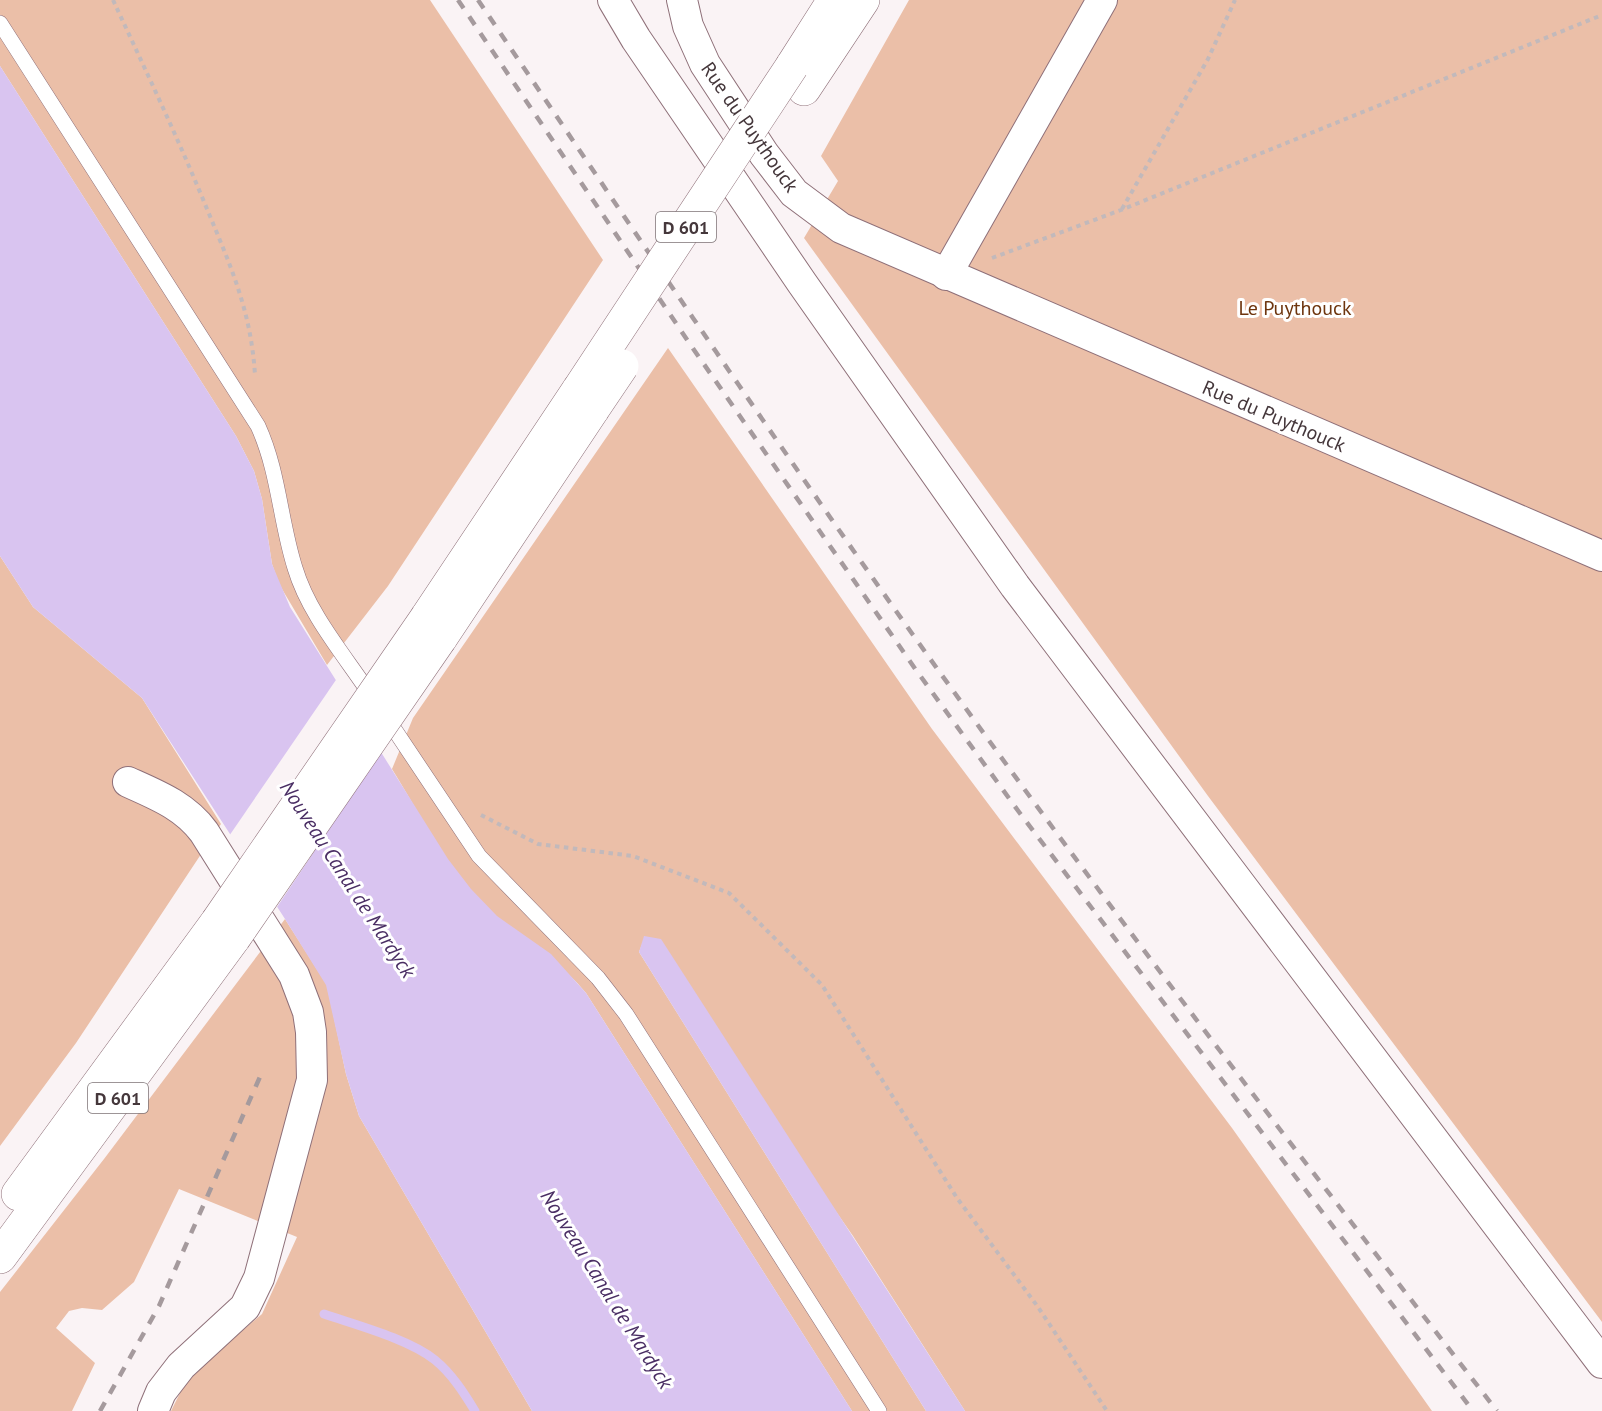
<svg xmlns="http://www.w3.org/2000/svg" width="1602" height="1411" viewBox="0 0 1602 1411" font-family="'PT Sans',sans-serif">
	<style>
		.green { fill: #ebbfa8 }
		.water { fill: #d9c4f0 }
		.pier { fill: #faf3f5 }
		.lines { fill: none; stroke-linecap: round; stroke-linejoin: round }
		.stream { stroke: #d9c4f0; stroke-width: 9 }
		.lane-casing { stroke: #8f7079; stroke-width: 16 }
		.street-casing { stroke: #8f7079; stroke-width: 32 }
		.primary-casing { stroke: #8f7079; stroke-width: 34 }
		.path { stroke: #c2b9bb; stroke-width: 4; stroke-dasharray: 4.5 4.5; stroke-linecap: butt }
		.lane { stroke: #fff; stroke-width: 15 }
		.street { stroke: #fff; stroke-width: 30 }
		.primary { stroke: #fff; stroke-width: 33 }
		.rail { stroke: #a59a9d; stroke-width: 4.5; stroke-dasharray: 10 10; stroke-linecap: butt }
		.primary-bridge-casing { stroke: #8f7079; stroke-width: 34; stroke-linecap: butt }
		.primary-bridge { stroke: #fff; stroke-width: 33 }
		.labels { text-anchor: middle; dominant-baseline: central; stroke-width: 6; stroke-linejoin: round; paint-order: stroke }
		.shield { fill: #fff; stroke: #7d7376; stroke-width: 1.5 }
		.shield-label { font-size: 18px; font-weight: bold; fill: #45373b }
		.street-label { font-size: 20px; fill: #45373b; stroke: #fff }
		.park-label { font-size: 20px; fill: #6e350e; stroke: #fff }
		.water-label { font-size: 21px; font-style: italic; fill: #4a2e64; stroke: #fff }
	</style>
	<rect width="100%" height="100%" fill="#faf3f5"/>
	<g class="green">
		<path d="M0,0H430L603,260L388,586L327,665L279,584L272,564L262,499L254,471L236,436L0,66Z"/>
		<path d="M909,0H1602V1322L1208,796L804,238L838,181L821,156Z"/>
		<path d="M668,348L932,729L1232,1128L1432,1411H965L853,1236L645,937L639,952L926,1411H852L586,993C556,956 518,938 485,906C446,868 420,814 392,769L413,718Z"/>
		<path d="M0,556L33,607L142,698L221,824L76,1043L0,1146Z"/>
		<path d="M285,919L327,985L346,1074L359,1116L532,1411H171L188,1377L262,1314L297,1237L179,1189L134,1282L102,1310L82,1308L69,1311L56,1328L95,1363L72,1411H0V1292L104,1159Z"/>
	</g>
	<g class="water">
		<path d="M0,66L236,436L254,471L262,499L272,564L290,607L448,859L471,889L497,916L551,954L586,993L852,1411H532L359,1116L346,1074L326,985L285,919L142,698L33,607L0,556Z"/>
		<path d="M644,936L661,939L965,1411H926L639,952Z"/>
	</g>
	<path class="pier" d="M338,677L383,749L275,910L227,839Z"/>
	<g class="lines">
		<path class="stream" d="M324,1314C356,1325 409,1339 435,1360C452,1374 464,1393 475,1411"/>
		<defs>
			<g id="lane">
				<path d="M0,23L258,426C279,472 280,521 295,568C309,615 346,657 372,697"/>
				<path d="M386,717L479,856L598,978L626,1014L879,1411"/>
			</g>
			<g id="street">
				<path d="M613,0L636,39L802,283L1015,586L1602,1363"/>
				<path d="M682,0L688,26L705,64L764,154L794,193L841,228L1602,556"/>
				<path d="M946,275L1102,0"/>
				<path d="M128,782C157,795 185,806 204,832L294,975L308,1012L311,1032L312,1080L259,1278L245,1307L181,1366L161,1392L153,1411"/>
			</g>
			<g id="primary">
				<path d="M792,66L834,0"/>
				<path d="M804,89L863,0"/>
				<path d="M427,617L579,389"/>
				<path d="M440,639L593,409"/>
				<path d="M18,1194L217,922"/>
				<path d="M0,1257L234,938"/>
			</g>
		</defs>
		<use href="#lane" class="lane-casing"/>
		<use href="#street" class="street-casing"/>
		<use href="#primary" class="primary-casing"/>
		<g class="path">
			<path d="M113,0C145,69 178,138 207,209C231,267 251,311 255,375"/>
			<path d="M1122,209L1208,59L1235,0"/>
			<path d="M992,258L1121,210L1602,15"/>
			<path d="M481,815L538,844L633,856L729,893L822,985L957,1198L1038,1307L1107,1411"/>
		</g>
		<use href="#lane" class="lane"/>
		<use href="#street" class="street"/>
		<use href="#primary" class="primary"/>
		<g class="rail">
			<path d="M458,0L692,347L916,670L1019,812L1473,1411"/>
			<path d="M478,0C635,232 790,465 954,692C1129,936 1314,1174 1497,1411"/>
			<path d="M100,1411L159,1306L263,1070"/>
		</g>
		<defs>
			<g id="primary-bridge">
				<path d="M579,389L792,66"/>
				<path d="M593,409L622,366"/>
				<path d="M217,922L427,617"/>
				<path d="M234,938L440,639"/>
			</g>
		</defs>
		<use href="#primary-bridge" class="primary-bridge-casing"/>
		<use href="#primary-bridge" class="primary-bridge"/>
	</g>
	<g class="labels">
		<g class="shield">
			<rect x="656" y="212" width="60" height="30" rx="4.5"/>
			<rect x="88" y="1083" width="60" height="30" rx="4.5"/>
		</g>
		<g class="shield-label">
			<text x="686" y="227">D 601</text>
			<text x="118" y="1098">D 601</text>
		</g>
		<g class="street-label">
			<text transform="translate(750 127) rotate(55)">Rue du Puythouck</text>
			<text transform="translate(1274 416) rotate(23)">Rue du Puythouck</text>
		</g>
		<g class="park-label">
			<text x="1295" y="308">Le Puythouck</text>
		</g>
		<g class="water-label">
			<text transform="translate(348 879) rotate(57)">Nouveau Canal de Mardyck</text>
			<text transform="translate(607 1289) rotate(58)">Nouveau Canal de Mardyck</text>
		</g>
	</g>
</svg>
